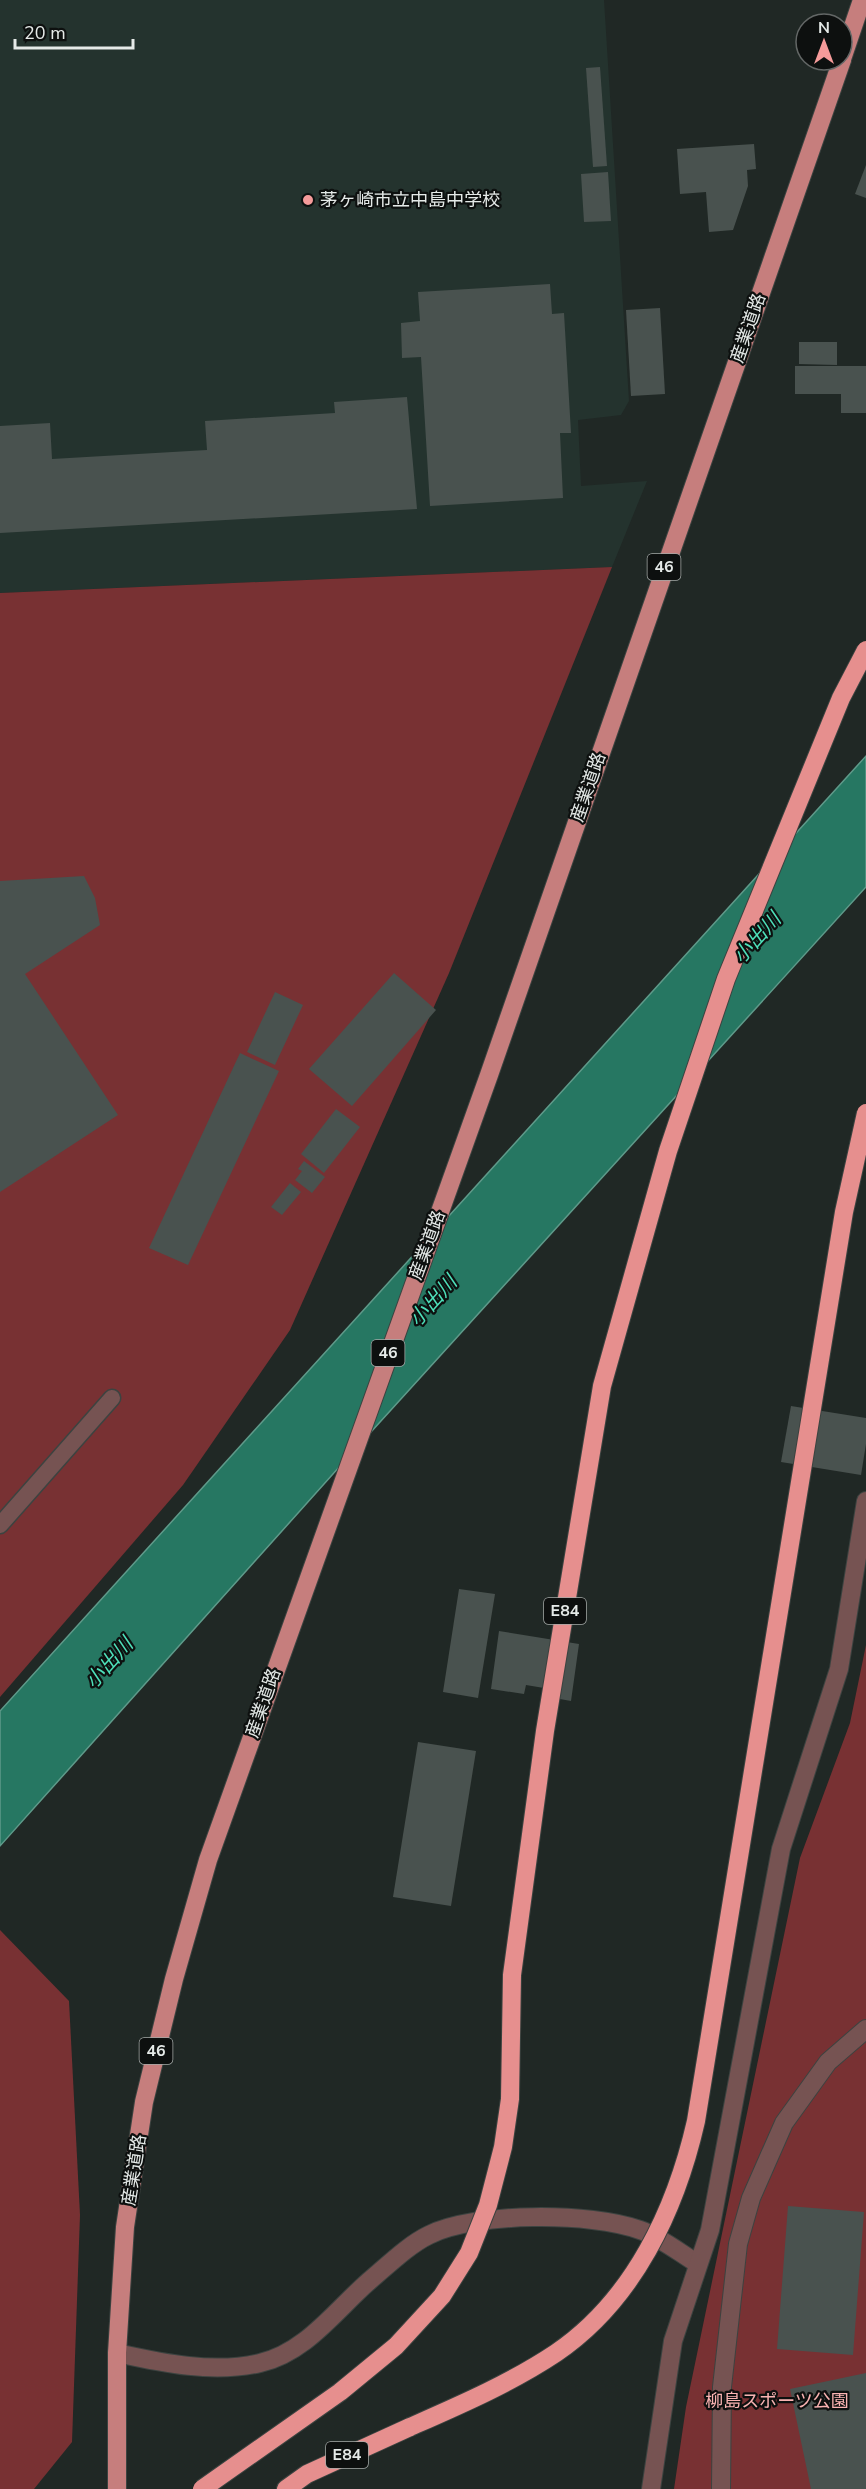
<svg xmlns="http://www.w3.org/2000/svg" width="866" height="2489" viewBox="0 0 866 2489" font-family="'Nunito Sans','Noto Sans JP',sans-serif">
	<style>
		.built { fill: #24332e }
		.green { fill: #783133 }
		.water { fill: #267762; stroke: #5f9a8a; stroke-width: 1.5 }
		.building { fill: #49524f }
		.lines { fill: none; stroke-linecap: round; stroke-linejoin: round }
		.lane-casing { stroke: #3c4340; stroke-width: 19 }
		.street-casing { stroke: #3c4340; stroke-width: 20 }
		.primary-casing { stroke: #3c4340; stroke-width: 20 }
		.highway-casing { stroke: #3c4340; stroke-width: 20 }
		.lane { stroke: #765352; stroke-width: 16 }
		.street { stroke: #765352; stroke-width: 18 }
		.primary { stroke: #c67e7d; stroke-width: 18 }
		.highway { stroke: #e68f8e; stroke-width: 18 }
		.highway-bridge-casing { stroke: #3c4340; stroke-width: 20; stroke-linecap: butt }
		.highway-bridge { stroke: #e68f8e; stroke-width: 18 }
		.poi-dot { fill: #f59b9a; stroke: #0d100f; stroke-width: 2 }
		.labels { text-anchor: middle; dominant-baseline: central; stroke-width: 4.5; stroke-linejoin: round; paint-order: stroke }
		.shield { fill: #0d100f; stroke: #a4a9a7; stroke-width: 1.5 }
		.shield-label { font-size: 16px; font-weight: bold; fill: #e5eae8 }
		.poi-label { font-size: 18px; fill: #e5eae8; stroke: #0d100f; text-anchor: start }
		.street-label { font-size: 18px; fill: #e5eae8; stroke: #0d100f }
		.park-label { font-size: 18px; fill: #f9b3b2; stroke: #0d100f }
		.water-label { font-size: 20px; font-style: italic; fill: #4ee0ba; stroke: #0d100f }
	</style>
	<rect width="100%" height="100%" fill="#202825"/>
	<path class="built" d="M0,0H604L629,401L621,415L578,420L581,486L647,481L612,567L0,593Z"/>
	<g class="green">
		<path d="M612,567L449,973L290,1330L183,1485L0,1697V593Z"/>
		<path d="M866,1645V2489H674L686,2407L800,1858L850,1723Z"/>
		<path d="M0,1930L69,2001L80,2215L72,2442L34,2489H0Z"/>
	</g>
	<path class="water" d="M866,756V887L341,1465L0,1846V1711Z"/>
	<g class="building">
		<path d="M600,67L607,166L593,167L586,68Z"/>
		<path d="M754,144L756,169L747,170L748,186L733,230L709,232L706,192L680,194L677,149Z"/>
		<path d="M866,165V198L855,194Z"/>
		<path d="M608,172L611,221L584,222L581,174Z"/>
		<path d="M550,284L552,314L564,313L571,433H560L563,498L430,506L421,357L402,358L401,323L420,321L418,292Z"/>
		<path d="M660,308L665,394L631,396L626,310Z"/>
		<path d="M799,342H837V365L799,364Z"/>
		<path d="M795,366H866V413H841V394H795Z"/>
		<path d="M407,397L417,509L0,533V426L50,423L52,459L207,450L205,421L335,413L334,402Z"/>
		<path d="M84,876L95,898L100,925L25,974L118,1115L0,1192V881Z"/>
		<path d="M394,973L436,1010L352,1106L309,1069Z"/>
		<path d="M275,992L303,1005L275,1065L247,1052Z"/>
		<path d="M240,1053L279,1071L188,1265L149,1248Z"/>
		<path d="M336,1109L360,1127L324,1173L301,1154Z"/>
		<path d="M304,1161L325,1177L312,1193L295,1180L302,1171L298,1169Z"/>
		<path d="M290,1183L301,1192L282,1215L271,1207Z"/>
		<path d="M791,1406L866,1418V1444L861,1475L781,1462Z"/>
		<path d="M459,1589L495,1594L478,1698L443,1692Z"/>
		<path d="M499,1631L579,1644L571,1701L543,1696L544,1688L526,1685L524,1694L491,1689Z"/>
		<path d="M418,1742L476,1751L451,1906L393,1897Z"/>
		<path d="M788,2206L864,2212L853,2355L777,2349Z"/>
		<path d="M866,2373V2489H811L790,2389Z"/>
	</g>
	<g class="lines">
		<defs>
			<path id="lane" d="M0,1525L112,1398"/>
			<g id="street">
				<path d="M117,2353C163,2363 213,2374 260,2363C305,2353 335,2311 368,2282C386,2267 408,2245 429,2235C475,2212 591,2212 640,2230C660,2237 680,2253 698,2264"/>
				<path d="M651,2489L673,2341L710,2230L781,1849L839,1669L866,1501"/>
				<path d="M721,2489L722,2387L738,2244L751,2198L784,2123L828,2062L866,2029"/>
			</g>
			<g id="primary">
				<path d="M842,59L862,0"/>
				<path d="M117,2489V2353L125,2227L144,2102L174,1979L208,1860L489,1075L842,60"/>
			</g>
			<path id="highway" d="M286,2489L307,2474L410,2427"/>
		</defs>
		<use href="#lane" class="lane-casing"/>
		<use href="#street" class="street-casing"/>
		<use href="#primary" class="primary-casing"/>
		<use href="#highway" class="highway-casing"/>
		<use href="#lane" class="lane"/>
		<use href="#street" class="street"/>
		<use href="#primary" class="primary"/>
		<use href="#highway" class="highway"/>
		<defs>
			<g id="highway-bridge">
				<path d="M410,2427C460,2405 511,2383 556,2353C634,2300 676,2209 696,2121L844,1212L866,1113"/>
				<path d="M202,2489L340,2392L396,2346L442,2296L469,2253L488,2205L503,2147L510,2099L512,1975L545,1731L602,1386L668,1151L726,979L841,698L866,650"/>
			</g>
		</defs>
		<use href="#highway-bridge" class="highway-bridge-casing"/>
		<use href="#highway-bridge" class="highway-bridge"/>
	</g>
	<circle class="poi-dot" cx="308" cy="200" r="6"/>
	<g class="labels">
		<g class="shield">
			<rect x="647.5" y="554" width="33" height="26" rx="4.5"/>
			<rect x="371.5" y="1340" width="33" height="26" rx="4.5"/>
			<rect x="544" y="1598" width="42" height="26" rx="4.5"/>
			<rect x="139.5" y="2038" width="33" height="26" rx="4.5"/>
			<rect x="326" y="2442" width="42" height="26" rx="4.5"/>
		</g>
		<g class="shield-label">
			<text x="664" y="567">46</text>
			<text x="388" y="1353">46</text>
			<text x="565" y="1611">E84</text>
			<text x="156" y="2051">46</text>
			<text x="347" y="2455">E84</text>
		</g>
		<g class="poi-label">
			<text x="320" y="200">茅ヶ崎市立中島中学校</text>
		</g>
		<g class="street-label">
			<text transform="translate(748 328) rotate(-71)">産業道路</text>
			<text transform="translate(588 787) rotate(-71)">産業道路</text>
			<text transform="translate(427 1245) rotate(-70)">産業道路</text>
			<text transform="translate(263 1703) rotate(-71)">産業道路</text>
			<text transform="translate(134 2170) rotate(-81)">産業道路</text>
		</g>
		<g class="park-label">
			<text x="777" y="2401">柳島スポーツ公園</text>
		</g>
		<g class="water-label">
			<text transform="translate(757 938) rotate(-48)">小出川</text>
			<text transform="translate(433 1301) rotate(-48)">小出川</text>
			<text transform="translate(109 1663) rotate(-48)">小出川</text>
		</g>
	</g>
	<g transform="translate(824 42)"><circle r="28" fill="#0d100f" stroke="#636766" stroke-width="1.5"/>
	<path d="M0-4.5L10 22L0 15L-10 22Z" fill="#f59b9a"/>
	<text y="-9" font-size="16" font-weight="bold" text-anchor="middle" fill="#e5eae8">N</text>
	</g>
	<path d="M15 39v9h118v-9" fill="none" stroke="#e5eae8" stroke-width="3"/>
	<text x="24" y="39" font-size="18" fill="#e5eae8" stroke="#0d100f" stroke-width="4.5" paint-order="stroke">20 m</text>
</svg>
